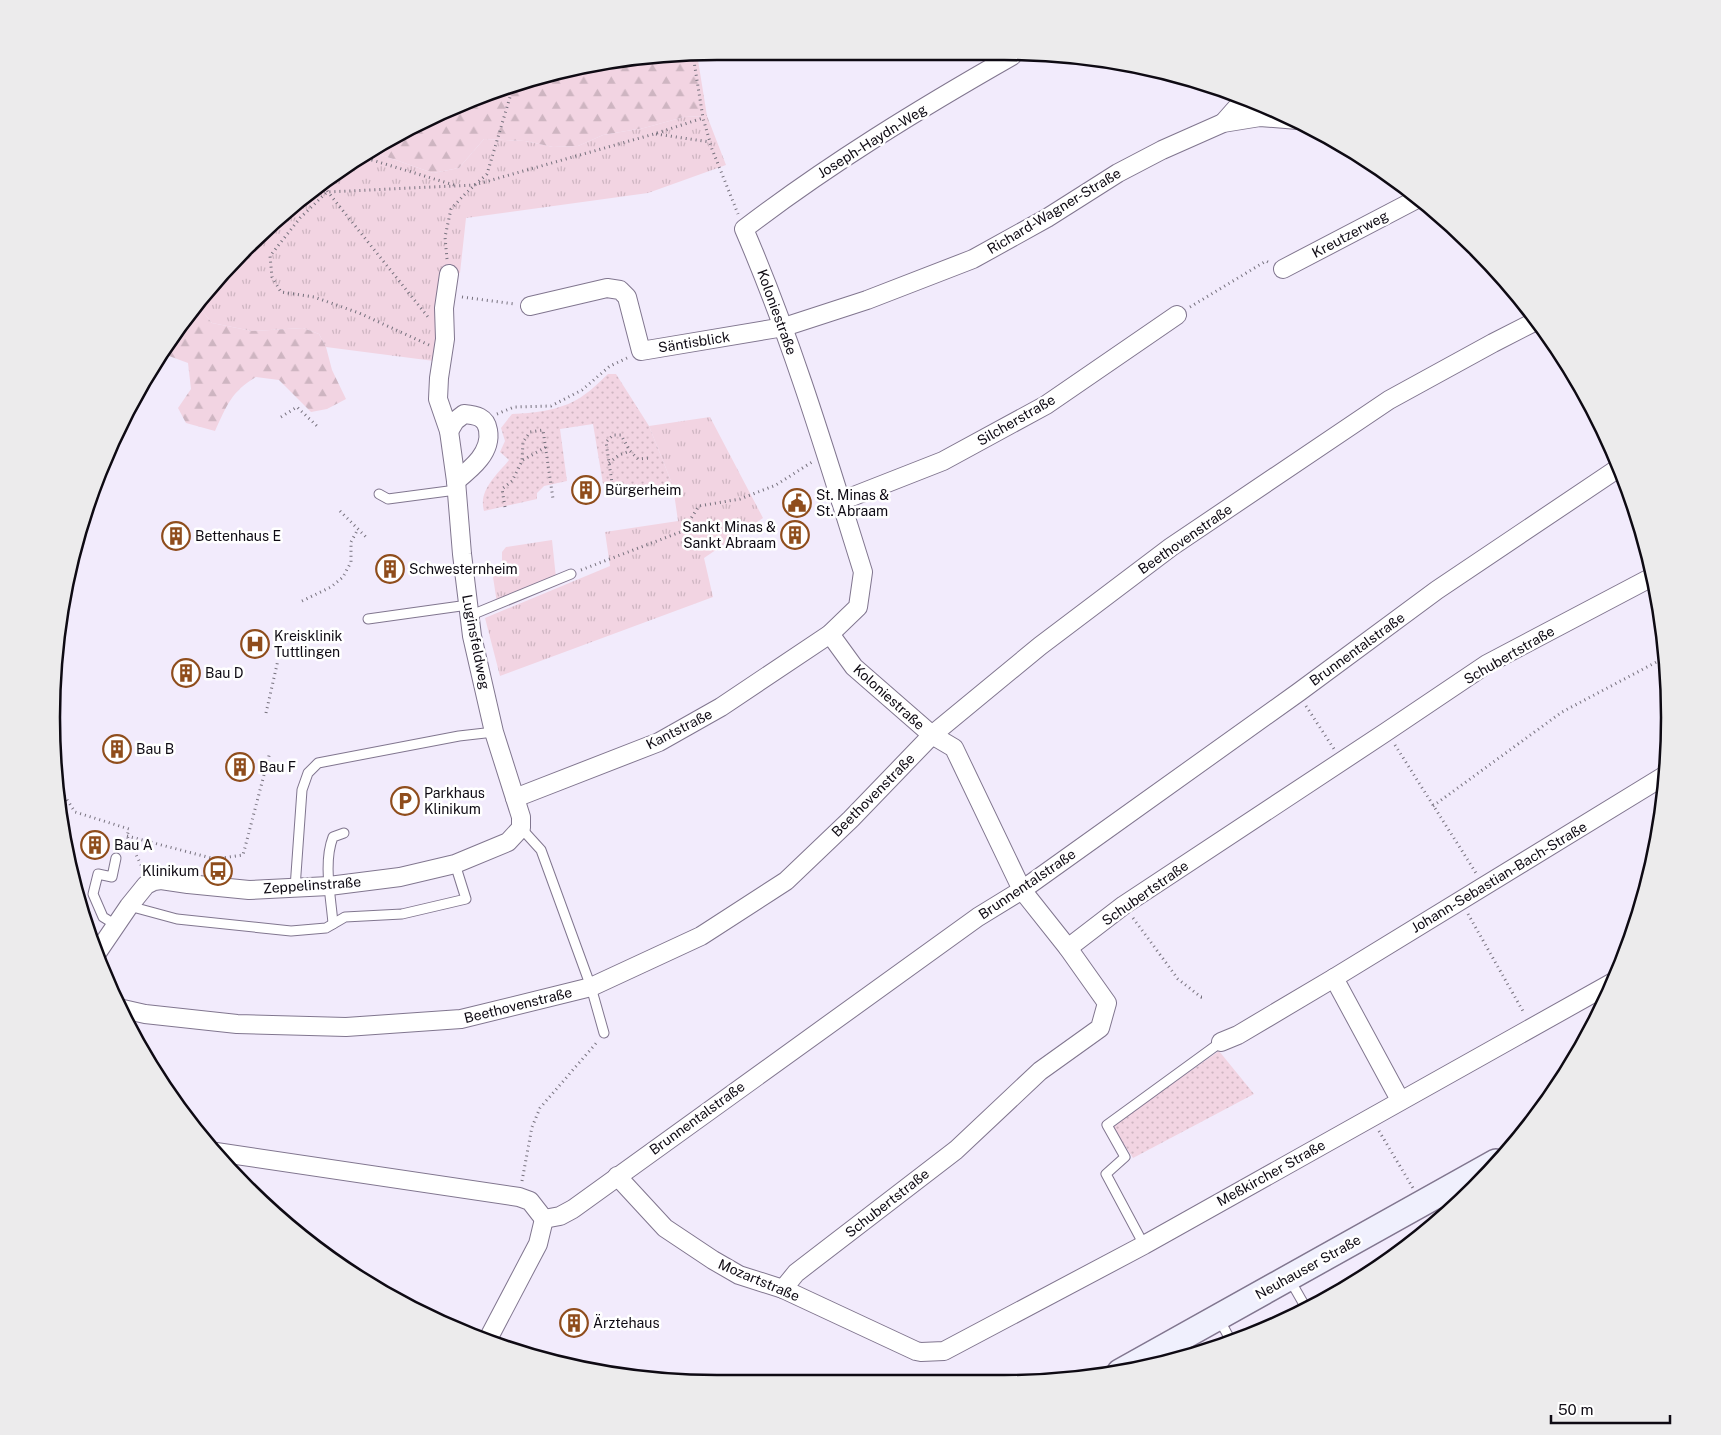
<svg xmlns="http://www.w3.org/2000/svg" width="1721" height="1435" viewBox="0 0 1721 1435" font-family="'Public Sans',sans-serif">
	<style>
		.grass { fill: url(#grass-tufts) }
		.forest { fill: url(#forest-firs) }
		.park { fill: url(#park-dots) }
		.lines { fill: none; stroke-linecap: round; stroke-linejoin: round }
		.lane-casing { stroke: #81768f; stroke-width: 11 }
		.street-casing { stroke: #81768f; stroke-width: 20 }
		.secondary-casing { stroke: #81768f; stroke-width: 28 }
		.path { stroke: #76717d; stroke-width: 3; stroke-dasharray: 1 4; stroke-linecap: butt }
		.lane { stroke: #fff; stroke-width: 9 }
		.street { stroke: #fff; stroke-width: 18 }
		.secondary { stroke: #f0f0fd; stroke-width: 25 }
		.labels { text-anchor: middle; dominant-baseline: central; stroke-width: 5; stroke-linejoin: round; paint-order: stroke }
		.street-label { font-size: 14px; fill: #0e0a13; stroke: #fff }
		.poi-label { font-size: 14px; fill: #0e0a13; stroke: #fff; text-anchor: start }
		.rim { fill: none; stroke: #0e0a13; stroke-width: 2.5 }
	</style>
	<defs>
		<pattern id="grass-tufts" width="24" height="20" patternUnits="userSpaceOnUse" patternTransform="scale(1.25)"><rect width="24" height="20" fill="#f2d4e2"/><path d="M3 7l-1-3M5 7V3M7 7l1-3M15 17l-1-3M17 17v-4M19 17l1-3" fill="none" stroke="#ceb5c1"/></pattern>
		<pattern id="forest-firs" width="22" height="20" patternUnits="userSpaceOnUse" patternTransform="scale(1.25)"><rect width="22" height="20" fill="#f2d4e2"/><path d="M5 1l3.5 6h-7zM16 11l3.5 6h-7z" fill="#ceb5c1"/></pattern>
		<pattern id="park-dots" width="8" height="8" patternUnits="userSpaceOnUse" patternTransform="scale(1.25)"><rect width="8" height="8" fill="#f2d4e2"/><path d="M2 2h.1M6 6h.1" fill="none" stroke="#ceb5c1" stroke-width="1.8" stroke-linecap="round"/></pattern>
	</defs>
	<rect width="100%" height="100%" fill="#f2ebfc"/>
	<g class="grass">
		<path d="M707,116L726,165L648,193L466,218L460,273H441L434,361L326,347L319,334L303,328L252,331L212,323L198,306L247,246L370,151L433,173L459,168L484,139L525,141L553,147L578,146L603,135L644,128L684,117Z"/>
		<path d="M710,417L763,518L704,558L713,597L500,676L485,618L610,566L605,532L678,521L673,486L649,426Z"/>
		<path d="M552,540L556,578L497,603L493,577L502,567V552L506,547Z"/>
	</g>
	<g class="forest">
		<path d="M697,54L707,116L684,117L644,128L603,135L578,146L553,147L525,141L484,139L459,168L433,173L370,151L385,140L545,74Z"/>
		<path d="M198,306L212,323L252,331L303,328L319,334L326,347L332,370L346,399L327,409L311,412L279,380L256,377C231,392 227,405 215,431L186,423L178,408L191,389L188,363L161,353Z"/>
	</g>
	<g class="park">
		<path d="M608,374H616L649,426L673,486L628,493L626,484H603L593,424L560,429L567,481L544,486L537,493V499L484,511C478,490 497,475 509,460L500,452L505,441L501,428L512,414C536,413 564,410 584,395C593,389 600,381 608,374Z"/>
		<path d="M1219,1051L1254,1094L1133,1158L1112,1126Z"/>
	</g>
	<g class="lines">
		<defs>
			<g id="lane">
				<path d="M379,494L388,499L456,490"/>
				<path d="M469,616L571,574"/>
				<path d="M368,619L468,605"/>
				<path d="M521,828L541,850L591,987L604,1033"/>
				<path d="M116,858L112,877L98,874L93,894L103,917L116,925"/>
				<path d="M295,888L302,790L308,773L318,763L459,736L494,732"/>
				<path d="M129,906L177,919L291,931L326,928L345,917L402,914L466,899L455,864"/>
				<path d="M333,924C331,896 323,863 333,837L344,833"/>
				<path d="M1144,1245L1106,1174L1125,1157L1107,1125L1221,1042"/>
				<path d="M1290,1280L1306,1308"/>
				<path d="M1219,1319L1231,1341"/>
			</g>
			<g id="street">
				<path d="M1223,123L1238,106L1251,102"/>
				<path d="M1283,269L1417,199"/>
				<path d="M530,306L607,288L620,290L627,297L641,351L784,327L867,300L973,259L1047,218L1118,173L1162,150L1223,123L1260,117L1298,120"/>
				<path d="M449,431L455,421L464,414C476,415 486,417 488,430C492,452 472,468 456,481"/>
				<path d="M841,501L943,461L1046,405L1177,315"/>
				<path d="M515,798L659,742L721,707L830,634L858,607L863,572C827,457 792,340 744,229C829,164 919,109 1012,56"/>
				<path d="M1068,948L1124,905L1386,732L1487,664L1654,576"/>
				<path d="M97,953L129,906L146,885L154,881L161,880L188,884L249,890L329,886L400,877L455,864L508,842L521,828V817L494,732L472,636L462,554L456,481L449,431L438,399L439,378L445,339L444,308L449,274"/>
				<path d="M1334,978L1400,1100"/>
				<path d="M123,1009L145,1014L237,1024L346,1027L461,1019L591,987L701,936L786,881L851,819L932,735L1040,646L1171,547L1389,400L1493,343L1536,321"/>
				<path d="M1221,1042L1238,1035L1334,978L1664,776"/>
				<path d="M216,1152L519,1197L530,1201L544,1219"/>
				<path d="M617,1176L665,1228L713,1260L739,1275L783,1289L916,1351L921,1352L944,1351L1144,1245L1615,981"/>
				<path d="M544,1219L560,1216L573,1209L978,917L1022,890L1299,692L1437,590L1620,467"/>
				<path d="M783,1289L796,1273L956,1150L1040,1071L1100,1028L1107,1003L1068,948L1022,890L954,748L932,735L854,667L830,634"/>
				<path d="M487,1341L538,1244L544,1219"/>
			</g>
			<path id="secondary" d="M1120,1372L1496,1162"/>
		</defs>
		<use href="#lane" class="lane-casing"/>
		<use href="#street" class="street-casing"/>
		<use href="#secondary" class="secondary-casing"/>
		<g class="path">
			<path d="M693,55L703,118"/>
			<path d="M656,134L710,142"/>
			<path d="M362,157L454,185"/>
			<path d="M324,187L428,317"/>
			<path d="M447,259L445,237L451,209L465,194L487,174L513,87"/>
			<path d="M462,297L515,304"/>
			<path d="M1190,307L1266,261L1270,263"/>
			<path d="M429,345L359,313L314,297L281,292L272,277L270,256L300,218L327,192L474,185L654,134L703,118L712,149L738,214"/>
			<path d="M497,414L514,407L551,406L582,390L610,366L627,358"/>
			<path d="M281,417L297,407L318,427"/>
			<path d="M523,460L546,447"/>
			<path d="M609,463L619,455L630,451"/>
			<path d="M613,490L606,442L613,435H621L630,451L638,459L649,458"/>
			<path d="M505,507L502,489L512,481L522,461L523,442L530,432L543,430L553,499"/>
			<path d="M340,511L368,539"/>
			<path d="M581,570L683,531L699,506L740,499L776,485L812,462"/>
			<path d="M302,601L331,587L343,577L351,562V542L358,529"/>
			<path d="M1306,706L1334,749"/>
			<path d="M266,713L278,660"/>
			<path d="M1395,745L1476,873"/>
			<path d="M56,783L75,812L129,829L127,836L143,869"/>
			<path d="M1433,806L1562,712L1664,658"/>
			<path d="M127,836L215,859L213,871"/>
			<path d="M215,859L243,855L270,752"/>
			<path d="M1468,914L1524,1013"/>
			<path d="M1133,918L1178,979L1201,997H1205"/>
			<path d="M1379,1131L1413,1188"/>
			<path d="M522,1181L532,1127L540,1108L598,1041"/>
		</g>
		<use href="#lane" class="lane"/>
		<use href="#street" class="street"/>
		<use href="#secondary" class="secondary"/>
	</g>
	<defs>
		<symbol id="building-ring" viewBox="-11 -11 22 22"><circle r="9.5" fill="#fff" stroke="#8f4d1c" stroke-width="1.5"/><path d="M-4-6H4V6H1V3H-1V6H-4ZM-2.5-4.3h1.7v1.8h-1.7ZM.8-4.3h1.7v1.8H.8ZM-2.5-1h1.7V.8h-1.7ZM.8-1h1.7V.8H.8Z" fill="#8f4d1c"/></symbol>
		<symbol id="civic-ring" viewBox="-11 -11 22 22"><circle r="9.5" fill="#fff" stroke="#8f4d1c" stroke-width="1.5"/><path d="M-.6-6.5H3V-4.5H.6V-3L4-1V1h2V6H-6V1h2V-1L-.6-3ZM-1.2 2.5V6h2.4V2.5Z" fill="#8f4d1c"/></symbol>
		<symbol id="hospital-ring" viewBox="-11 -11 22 22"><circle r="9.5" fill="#fff" stroke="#8f4d1c" stroke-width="1.5"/><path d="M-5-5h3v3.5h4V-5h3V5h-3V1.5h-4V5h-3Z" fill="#8f4d1c"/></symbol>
		<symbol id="parking-ring" viewBox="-11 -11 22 22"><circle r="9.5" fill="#fff" stroke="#8f4d1c" stroke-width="1.5"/><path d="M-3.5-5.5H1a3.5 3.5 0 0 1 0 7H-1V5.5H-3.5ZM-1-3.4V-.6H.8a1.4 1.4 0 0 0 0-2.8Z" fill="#8f4d1c"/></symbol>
		<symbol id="bus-ring" viewBox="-11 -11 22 22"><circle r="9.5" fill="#fff" stroke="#8f4d1c" stroke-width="1.5"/><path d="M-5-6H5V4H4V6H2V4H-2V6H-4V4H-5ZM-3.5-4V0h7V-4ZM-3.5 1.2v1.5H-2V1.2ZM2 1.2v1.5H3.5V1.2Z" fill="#8f4d1c"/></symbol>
	</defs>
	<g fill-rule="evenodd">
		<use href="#building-ring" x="570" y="474" width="32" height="32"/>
		<use href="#civic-ring" x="781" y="487" width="32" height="32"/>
		<use href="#building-ring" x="779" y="519" width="32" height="32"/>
		<use href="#building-ring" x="160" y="520" width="32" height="32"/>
		<use href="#building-ring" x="374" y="553" width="32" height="32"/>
		<use href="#hospital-ring" x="239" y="628" width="32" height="32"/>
		<use href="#building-ring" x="170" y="657" width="32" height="32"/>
		<use href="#building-ring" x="101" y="733" width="32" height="32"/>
		<use href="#building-ring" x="224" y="751" width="32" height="32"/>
		<use href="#parking-ring" x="389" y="785" width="32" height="32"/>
		<use href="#building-ring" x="79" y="829" width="32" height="32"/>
		<use href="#bus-ring" x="202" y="855" width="32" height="32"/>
		<use href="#building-ring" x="558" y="1307" width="32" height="32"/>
	</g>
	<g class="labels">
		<g class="street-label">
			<text transform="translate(872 141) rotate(-32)">Joseph-Haydn-Weg</text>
			<text transform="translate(1054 211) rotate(-31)">Richard-Wagner-Straße</text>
			<text transform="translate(1350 234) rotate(-28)">Kreutzerweg</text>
			<text transform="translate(777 312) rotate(70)">Koloniestraße</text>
			<text transform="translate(694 342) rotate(-9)">Säntisblick</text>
			<text transform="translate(1016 420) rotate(-30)">Silcherstraße</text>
			<text transform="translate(1185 539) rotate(-35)">Beethovenstraße</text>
			<text transform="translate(476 642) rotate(79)">Luginsfeldweg</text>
			<text transform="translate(1357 649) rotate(-36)">Brunnentalstraße</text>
			<text transform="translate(1509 655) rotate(-30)">Schubertstraße</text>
			<text transform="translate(889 697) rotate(42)">Koloniestraße</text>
			<text transform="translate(679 729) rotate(-27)">Kantstraße</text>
			<text transform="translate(873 795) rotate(-45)">Beethovenstraße</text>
			<text transform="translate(1499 877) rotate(-31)">Johann-Sebastian-Bach-Straße</text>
			<text transform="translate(1027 884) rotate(-34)">Brunnentalstraße</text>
			<text transform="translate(312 885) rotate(-4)">Zeppelinstraße</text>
			<text transform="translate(1145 893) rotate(-35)">Schubertstraße</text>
			<text transform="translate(518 1005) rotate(-14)">Beethovenstraße</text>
			<text transform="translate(697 1118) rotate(-36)">Brunnentalstraße</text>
			<text transform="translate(1271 1173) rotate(-29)">Meßkircher Straße</text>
			<text transform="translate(887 1203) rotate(-38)">Schubertstraße</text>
			<text transform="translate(1308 1267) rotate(-29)">Neuhauser Straße</text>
			<text transform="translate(759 1280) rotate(23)">Mozartstraße</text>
		</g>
		<g class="poi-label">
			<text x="605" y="490">Bürgerheim</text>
			<text x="816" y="495">St. Minas &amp;<tspan x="816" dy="16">St. Abraam</tspan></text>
			<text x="776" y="527" text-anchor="end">Sankt Minas &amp;<tspan x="776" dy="16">Sankt Abraam</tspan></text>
			<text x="195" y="536">Bettenhaus E</text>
			<text x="409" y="569">Schwesternheim</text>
			<text x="274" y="636">Kreisklinik<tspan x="274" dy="16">Tuttlingen</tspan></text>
			<text x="205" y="673">Bau D</text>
			<text x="136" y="749">Bau B</text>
			<text x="259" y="767">Bau F</text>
			<text x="424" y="793">Parkhaus<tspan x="424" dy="16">Klinikum</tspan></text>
			<text x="114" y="845">Bau A</text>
			<text x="199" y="871" text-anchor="end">Klinikum</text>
			<text x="593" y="1323">Ärztehaus</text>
		</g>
	</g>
	<path d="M0 0H1721V1435H0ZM717 60H1004A657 657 0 0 1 1661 717V718A657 657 0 0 1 1004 1375H717A657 657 0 0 1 60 718V717A657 657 0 0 1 717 60Z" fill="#ecebec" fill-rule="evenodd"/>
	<path class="rim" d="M717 60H1004A657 657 0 0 1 1661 717V718A657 657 0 0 1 1004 1375H717A657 657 0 0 1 60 718V717A657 657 0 0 1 717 60Z"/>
	<path d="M1551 1415v8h119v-8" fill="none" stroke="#0e0a13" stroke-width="2.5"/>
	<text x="1558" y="1415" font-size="15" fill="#0e0a13" stroke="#ffffff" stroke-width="4" paint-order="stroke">50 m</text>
</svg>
